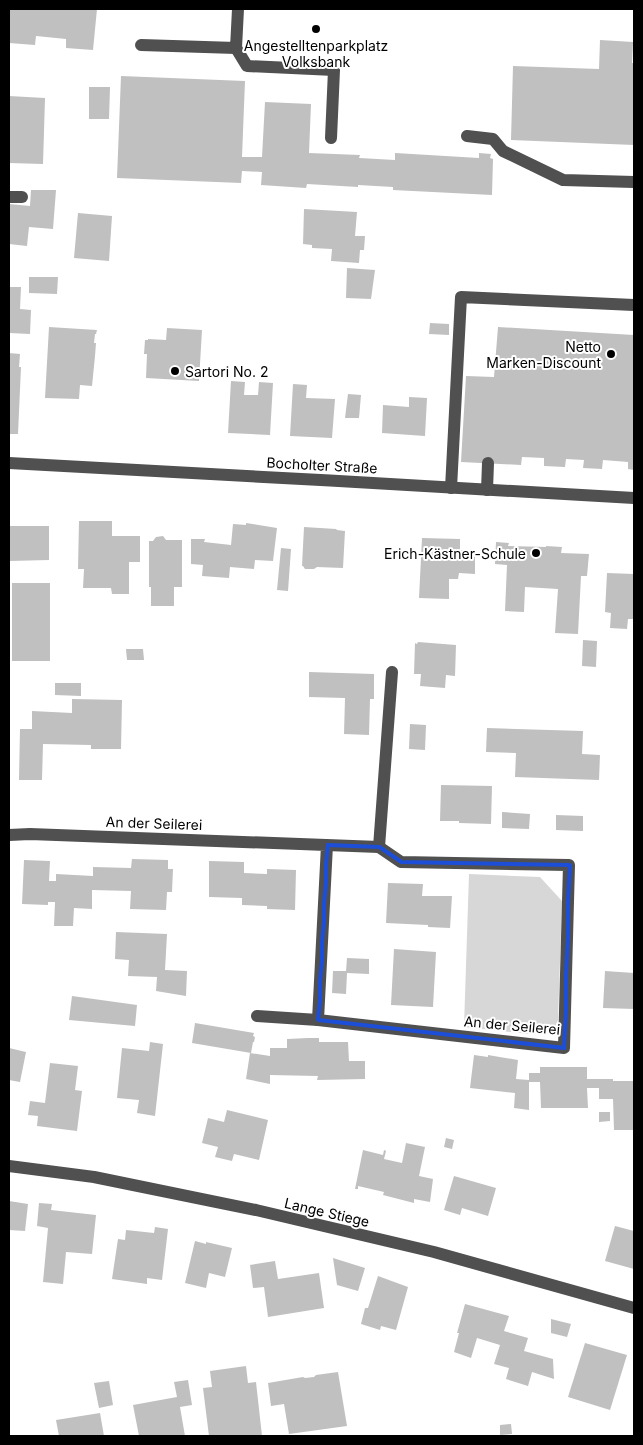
<svg xmlns="http://www.w3.org/2000/svg" width="643" height="1445" viewBox="0 0 643 1445" font-family="Inter,sans-serif">
	<style>
		.green { fill: #d7d7d7 }
		.building { fill: #c0c0c0 }
		.lines { fill: none; stroke-linecap: round; stroke-linejoin: round }
		.minor { stroke: #505050; stroke-width: 12 }
		.marked { fill: none; stroke: #1d4ed8; stroke-width: 4; stroke-linejoin: round }
		.poi-dot { fill: #000; stroke: #fff; stroke-width: 2 }
		.labels { text-anchor: middle; dominant-baseline: central; stroke-width: 4; stroke-linejoin: round; paint-order: stroke }
		.poi-label { font-size: 14px; fill: #000; stroke: #fff; text-anchor: end }
		.street-label { font-size: 14px; fill: #000; stroke: #fff }
	</style>
	<rect width="100%" height="100%" fill="#fff"/>
	<path class="green" d="M469,874L540,877L562,901L558,1020L555,1027L546,1033L529,1034L464,1027Z"/>
	<g class="building">
		<path d="M10,9H97L93,50L66,48V39L36,36L35,45L9,43Z"/>
		<path d="M600,40L633,42L632,63H634V145L511,140L513,66L599,69Z"/>
		<path d="M121,76L245,81L242,157H262L265,102L311,104L309,153L360,155L359,158L395,160V153L479,158V153L491,154L490,158L493,159L492,195L393,190V187L358,185V187L307,184L306,188L261,185L262,172L242,171L241,183L117,178Z"/>
		<path d="M89,87H110L109,119H89Z"/>
		<path d="M9,96L45,98L43,164L9,163Z"/>
		<path d="M31,190H56L53,229L29,227L27,246L9,244V204L30,206Z"/>
		<path d="M304,209L357,212L355,236H365L364,250H360L359,263L331,261L332,249L312,248V245L303,244Z"/>
		<path d="M78,213L112,216L109,261L74,258Z"/>
		<path d="M347,268L375,270L371,299L346,298Z"/>
		<path d="M29,277H58L57,294L29,293Z"/>
		<path d="M9,287H21L20,309L31,310L30,334L9,333Z"/>
		<path d="M430,323L449,324V335L429,334Z"/>
		<path d="M49,327L97,330L96,334H95L94,343H96L95,356L92,386L80,385L79,399L45,398Z"/>
		<path d="M498,327L634,335V470L628,469V462L603,460L602,469L583,468L584,460L566,459L565,467L544,466V458L522,457L521,465L461,462L466,376L494,377Z"/>
		<path d="M167,328L202,330L199,381L146,378L147,354H144L145,340H148V339L166,340Z"/>
		<path d="M9,353L20,354L19,367H21L18,434H9Z"/>
		<path d="M231,381L245,382L244,395H258L259,382L273,383L270,435L228,433Z"/>
		<path d="M293,384L307,385L306,398L335,399L332,438L290,436Z"/>
		<path d="M348,394L361,395L359,418H345Z"/>
		<path d="M409,397L427,398L425,436L382,433L383,405L409,407Z"/>
		<path d="M79,521H112V536H140V562H129V594H112L111,588H83L84,569H78Z"/>
		<path d="M246,523L277,528L273,561L255,560L254,569L230,567L229,578L202,576L203,565L191,564V539H205L204,542L231,545L233,524L246,525Z"/>
		<path d="M9,526H49V560L9,561Z"/>
		<path d="M304,527L336,529L337,530L345,531L343,568L317,567L314,569H305L303,566H302Z"/>
		<path d="M163,536L166,540H182V587H174V606H151V587H149V541H153L156,537Z"/>
		<path d="M422,538L460,539V550H475V574L459,573L458,579H449V599L419,598Z"/>
		<path d="M496,542L509,543L508,546L546,547V546L562,547L561,553L589,554L587,576H581L578,634L555,633L558,589L525,587L524,612L505,611L507,565L495,564Z"/>
		<path d="M281,548L291,549L288,591L277,590Z"/>
		<path d="M607,573L634,574V619H628L627,629L610,628L611,613L605,612Z"/>
		<rect x="12" y="583" width="38" height="78"/>
		<path d="M583,640L597,641L596,667L582,666Z"/>
		<path d="M418,642L456,645L455,676L446,675L445,688L420,686L421,674H414L415,643L417,644Z"/>
		<path d="M126,649H143L144,660H127Z"/>
		<path d="M309,672L374,674V699H370L369,735L344,734L345,698L309,697Z"/>
		<path d="M55,683H81V696L55,695Z"/>
		<path d="M72,699L122,700L121,749H91V745L43,744L42,780H19L20,729H32V711L72,713Z"/>
		<path d="M410,724L426,725L425,750L409,749Z"/>
		<path d="M487,728L583,731L582,754L600,755L599,780L515,777L516,753L486,752Z"/>
		<path d="M441,785L492,786L491,824L459,823V821H440Z"/>
		<path d="M502,812L530,814L529,829L502,828Z"/>
		<path d="M556,815L583,816V831L556,830Z"/>
		<path d="M132,859L168,860V869H173L172,892H167L166,910L130,909L131,891L92,890V909L74,908L73,926H54L55,902H48V905L22,904L24,860L50,861L49,881H56V874L93,876V867L131,868Z"/>
		<path d="M209,861L244,862V873L267,874V869L296,870L295,910L267,909V906L242,905V898L209,897Z"/>
		<path d="M388,883L423,884L422,896H452L450,928L428,927V925L386,923Z"/>
		<path d="M116,932L167,934L165,970L187,971L186,996L156,991L157,977L128,976L129,960L115,959Z"/>
		<path d="M394,949L436,952L433,1007L391,1005Z"/>
		<path d="M347,958L369,959V974L347,973L346,994L332,993L333,971H346Z"/>
		<path d="M605,971L634,973V1009L603,1008Z"/>
		<path d="M72,996L137,1005L135,1026L69,1020Z"/>
		<path d="M195,1023L254,1033L253,1036L255,1037L254,1042H253L251,1053L192,1043Z"/>
		<path d="M308,1038H319V1042H348L349,1061H365V1079L317,1080L318,1076L270,1075V1084L246,1079L250,1053L270,1056V1048H287V1039Z"/>
		<path d="M150,1042L163,1044L155,1116L137,1113L139,1100L117,1098L122,1048L149,1051Z"/>
		<path d="M9,1048L26,1052L20,1082L9,1080Z"/>
		<path d="M474,1055L488,1057V1055L518,1060L516,1079L529,1080V1073H540V1067H587V1079H613V1081H634V1130H614L613,1099H599V1088H587L588,1108H541L540,1082H529V1110L514,1108L515,1093L470,1088Z"/>
		<path d="M50,1063L78,1066L75,1090L82,1091L77,1131L37,1126L38,1116L28,1115L30,1101L45,1103Z"/>
		<path d="M227,1110L268,1120L259,1160L234,1154L232,1161L215,1157L218,1147L202,1143L208,1118L224,1122Z"/>
		<path d="M599,1112H610V1121L599,1122Z"/>
		<path d="M446,1138L454,1140L452,1149L444,1147Z"/>
		<path d="M406,1143L425,1147L419,1176L433,1179L430,1202L414,1199V1203L383,1195L384,1192L358,1186V1189H355L363,1150L383,1155L384,1150L386,1151L384,1159L402,1163Z"/>
		<path d="M454,1176L496,1188L488,1216L462,1208L460,1215L444,1210Z"/>
		<path d="M9,1201L28,1204L25,1231L9,1230Z"/>
		<path d="M39,1203L52,1204L51,1210L96,1215L92,1254L66,1252L63,1284L43,1282L48,1228L37,1226Z"/>
		<path d="M615,1226L634,1231V1269L605,1261Z"/>
		<path d="M155,1227L168,1229L162,1280L147,1278V1284L112,1279L118,1239L125,1240L126,1230L154,1233Z"/>
		<path d="M195,1241L206,1244V1242L232,1248L225,1277L209,1273L206,1288L185,1283Z"/>
		<path d="M333,1258L365,1268L358,1291L337,1285Z"/>
		<path d="M275,1261L278,1279L319,1273L324,1308L268,1317L264,1287L253,1288L250,1265Z"/>
		<path d="M378,1276L408,1287L396,1330L381,1326L380,1330L361,1324L365,1308H368Z"/>
		<path d="M465,1304L509,1316L504,1331L528,1338L524,1351L553,1359L554,1379L532,1372L528,1386L506,1379L509,1368L494,1364L500,1345L477,1338L471,1358L454,1352L459,1333H457Z"/>
		<path d="M551,1319L571,1324L567,1337L551,1333Z"/>
		<path d="M585,1343L627,1355L610,1410L568,1397Z"/>
		<path d="M246,1366L248,1383L256,1382L262,1436H209L203,1388L212,1387L210,1371Z"/>
		<path d="M338,1372L347,1426L289,1434L284,1404L271,1406L268,1383L303,1377L305,1378L314,1377L316,1375Z"/>
		<path d="M188,1380L192,1405L180,1407L185,1436H139L133,1405L177,1397L174,1382Z"/>
		<path d="M109,1381L113,1405L99,1408L94,1383Z"/>
		<path d="M100,1413L104,1436H59L56,1420Z"/>
		<path d="M511,1424L512,1434L500,1435V1425Z"/>
	</g>
	<g class="lines">
		<g class="minor">
			<path d="M141,45L236,48L238,9"/>
			<path d="M236,48L247,66L334,70L331,138"/>
			<path d="M467,136L493,139L503,151L563,180L634,182"/>
			<path d="M9,197H22"/>
			<path d="M9,463C217,474 426,486 634,498"/>
			<path d="M451,488L461,297L634,305"/>
			<path d="M487,490L488,463"/>
			<path d="M9,835L30,834L379,847L401,862L569,865L564,1048L318,1020L327,845"/>
			<path d="M379,847L392,672"/>
			<path d="M257,1016L318,1020"/>
			<path d="M9,1166L94,1177L256,1210L434,1252L634,1308"/>
		</g>
	</g>
	<path class="marked" d="M327,845L379,847L401,862L569,865L564,1048L318,1020Z"/>
	<g class="poi-dot">
		<circle cx="316" cy="29" r="5"/>
		<circle cx="611" cy="354" r="5"/>
		<circle cx="175" cy="371" r="5"/>
		<circle cx="536" cy="553" r="5"/>
	</g>
	<g class="labels">
		<g class="poi-label">
			<text x="316" y="45" text-anchor="middle">Angestelltenparkplatz<tspan x="316" dy="16">Volksbank</tspan></text>
			<text x="601" y="346">Netto<tspan x="601" dy="16">Marken-Discount</tspan></text>
			<text x="185" y="371" text-anchor="start">Sartori No. 2</text>
			<text x="526" y="553">Erich-Kästner-Schule</text>
		</g>
		<g class="street-label">
			<text transform="translate(322 465) rotate(3)">Bocholter Straße</text>
			<text transform="translate(154 823) rotate(2)">An der Seilerei</text>
			<text transform="translate(512 1025) rotate(5)">An der Seilerei</text>
			<text transform="translate(327 1212) rotate(13)">Lange Stiege</text>
		</g>
	</g>
	<rect width="643" height="1445" fill="none" stroke="#000000" stroke-width="20"/>
</svg>
